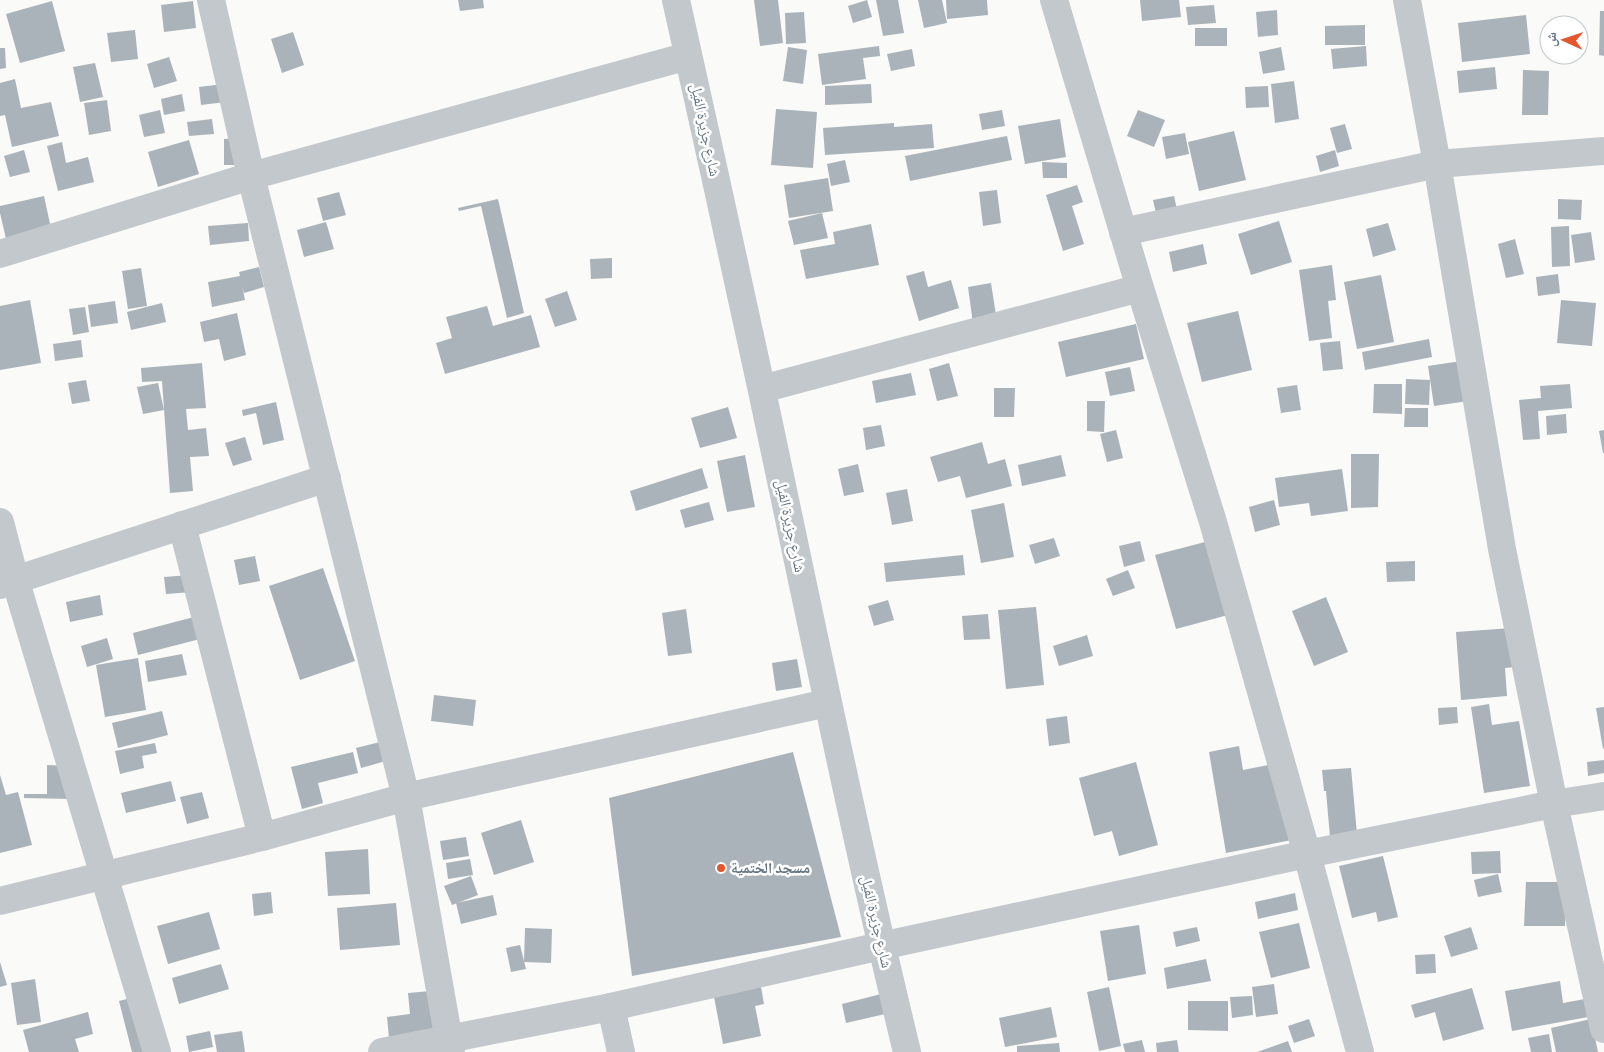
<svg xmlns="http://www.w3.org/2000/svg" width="1604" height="1052" viewBox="0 0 1604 1052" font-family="'Source Sans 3','Noto Naskh Arabic',sans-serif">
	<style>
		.building { fill: #aab3b9 }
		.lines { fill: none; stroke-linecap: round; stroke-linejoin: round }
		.minor { stroke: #c3c8cc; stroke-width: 28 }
		.poi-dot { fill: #e4572e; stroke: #fff; stroke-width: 2 }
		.labels { text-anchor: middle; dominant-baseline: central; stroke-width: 5; stroke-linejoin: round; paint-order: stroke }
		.street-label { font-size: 15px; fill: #657683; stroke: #fff }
		.poi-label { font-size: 15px; font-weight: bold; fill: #657683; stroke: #fff; text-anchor: start }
	</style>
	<rect width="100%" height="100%" fill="#fafaf8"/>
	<g class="building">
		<path d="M458,0H483L484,8L460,11Z"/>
		<path d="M754,0H778L783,43L760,46Z"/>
		<path d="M867,0L872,17L853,23L848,6Z"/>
		<path d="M876,0H898L904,33L883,36Z"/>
		<path d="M918,0H942L947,23L924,28Z"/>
		<path d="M946,0H987L988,15L947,19Z"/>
		<path d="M1140,0H1179L1181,17L1142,21Z"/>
		<path d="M52,1L65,51L20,63L6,14Z"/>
		<path d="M193,1L196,28L164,32L161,5Z"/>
		<path d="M1214,5L1216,23L1188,25L1186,7Z"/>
		<path d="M1277,10L1278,35L1258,37L1256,12Z"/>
		<path d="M1600,11H1604V56L1599,55Z"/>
		<path d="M804,12L806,43L786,44L785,13Z"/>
		<path d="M1526,15L1530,54L1462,62L1458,23Z"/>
		<path d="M1365,25V45H1325V26Z"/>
		<rect x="1195" y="28" width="32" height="18"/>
		<path d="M135,30L138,59L111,62L107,33Z"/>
		<path d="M293,32L304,65L282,73L271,39Z"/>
		<path d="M879,46L880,56L863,58L866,79L822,85L818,54Z"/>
		<path d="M1366,46L1367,66L1333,69L1331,49Z"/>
		<path d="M788,47L807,50L803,84L783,81Z"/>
		<path d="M1281,47L1285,70L1263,74L1259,52Z"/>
		<path d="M0,48H5L6,68L0,69Z"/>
		<path d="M912,49L915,66L891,71L887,54Z"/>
		<path d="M169,57L177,81L154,88L147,64Z"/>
		<path d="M95,63L103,97L80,102L73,67Z"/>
		<path d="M1495,67L1497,89L1459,93L1457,71Z"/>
		<path d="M1523,70L1549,71L1548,115H1522Z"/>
		<path d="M15,79L21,108L51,102L59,136L12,147L5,115L0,116V83Z"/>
		<path d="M1294,81L1299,119L1275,123L1271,84Z"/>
		<path d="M240,82L242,100L201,105L199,87Z"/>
		<path d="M871,84L872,103L825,105V86Z"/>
		<path d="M1268,86L1269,107L1246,108L1245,87Z"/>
		<path d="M182,94L185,111L164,115L161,99Z"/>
		<path d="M107,100L111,131L89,135L84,103Z"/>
		<path d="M776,109L817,112L813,168L771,165Z"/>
		<path d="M160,110L165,133L144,137L139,115Z"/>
		<path d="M1002,110L1005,126L982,130L979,114Z"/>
		<path d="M1138,110L1165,120L1154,147L1127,136Z"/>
		<path d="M212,119L214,134L189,136L187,122Z"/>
		<path d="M1060,119L1066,157L1025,164L1018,126Z"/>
		<path d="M894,123V127L932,124L934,148L825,155L823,128Z"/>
		<path d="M1345,124L1352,149L1337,153L1330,128Z"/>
		<path d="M1234,131L1246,180L1199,191L1188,142Z"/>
		<path d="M1185,133L1189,154L1166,159L1162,137Z"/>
		<path d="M1007,136L1012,160L910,181L905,156Z"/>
		<path d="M240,138L241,165H224V139Z"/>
		<path d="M189,140L199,174L158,187L148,152Z"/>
		<path d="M62,142L66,163L88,157L94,182L58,191L47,146Z"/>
		<path d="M24,150L30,172L10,177L4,156Z"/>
		<path d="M1335,150L1339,166L1320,172L1316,156Z"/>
		<path d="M845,160L850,182L831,186L827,164Z"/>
		<path d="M1042,162L1067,163V178H1043Z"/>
		<path d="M828,178L833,211L789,218L784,185Z"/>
		<path d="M1077,185L1083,202L1072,206L1084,244L1063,251L1046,195Z"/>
		<path d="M997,190L1001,223L983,226L979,192Z"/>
		<path d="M339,192L346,215L323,221L317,198Z"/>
		<path d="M44,196L52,233L7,243L0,213V206Z"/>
		<path d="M1174,196L1178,214L1157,218L1153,200Z"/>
		<path d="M498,199L524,313L507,318L481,206L459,211L458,208Z"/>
		<path d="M1558,199L1582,200L1581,220L1558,219Z"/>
		<path d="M822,213L828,238L794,245L788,221Z"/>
		<path d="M1279,221L1292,262L1251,275L1238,234Z"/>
		<path d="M326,222L334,249L304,257L297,230Z"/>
		<path d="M248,223L249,241L210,245L208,226Z"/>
		<path d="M1388,223L1396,250L1373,257L1366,229Z"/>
		<path d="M871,224L879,265L806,279L800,250L835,244L833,232Z"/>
		<path d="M1569,226L1570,266L1552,267L1551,227Z"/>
		<path d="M1591,232L1595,260L1575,263L1571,235Z"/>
		<path d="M1515,239L1524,274L1506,278L1498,244Z"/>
		<path d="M1203,244L1207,264L1173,272L1169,252Z"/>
		<path d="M612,258V278L591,279L590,259Z"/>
		<path d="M1332,265L1336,300L1328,301L1332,338L1309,341L1299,270Z"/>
		<path d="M259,267L264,287L244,293L242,286L245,300L212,307L208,282L240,276L239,272Z"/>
		<path d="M141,268L147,306L128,309L122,271Z"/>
		<path d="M924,271L928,287L951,280L959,308L919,321L906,276Z"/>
		<path d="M1558,274L1560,293L1538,296L1536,277Z"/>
		<path d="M1381,275L1394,342L1357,349L1344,282Z"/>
		<path d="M991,283L998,328L974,331L968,287Z"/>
		<path d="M567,291L577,320L555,327L545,299Z"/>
		<path d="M30,300L41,363L0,370V306Z"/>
		<path d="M1561,300L1596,303L1592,346L1557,343Z"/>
		<path d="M115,301L118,323L91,327L88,305Z"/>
		<path d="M162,303L166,322L131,330L127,312Z"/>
		<path d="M487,306L493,326L531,315L540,347L445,374L436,343L452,338L446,317Z"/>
		<path d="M85,307L89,332L73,335L69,309Z"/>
		<path d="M1238,311L1252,370L1202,382L1187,323Z"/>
		<path d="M237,313L246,355L224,361L219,339L204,342L200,322Z"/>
		<path d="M1136,324L1144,359L1066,377L1058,342Z"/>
		<path d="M1429,339L1432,357L1365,370L1362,352Z"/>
		<path d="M81,340L83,357L55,361L53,344Z"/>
		<path d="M1340,341L1343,369L1323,371L1320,343Z"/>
		<path d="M1468,360L1475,400L1434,406L1428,366Z"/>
		<path d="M202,363L206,408L186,409L188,430L206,428L209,456L190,457L193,491L170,493L162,381L142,382L141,368Z"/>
		<path d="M949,363L958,396L937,401L929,369Z"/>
		<path d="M1130,367L1135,391L1110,396L1105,372Z"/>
		<path d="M911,373L916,395L876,403L872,381Z"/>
		<path d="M1406,379L1430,380L1429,405L1405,404Z"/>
		<path d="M86,380L90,401L72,404L68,383Z"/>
		<path d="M158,383L164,410L143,414L137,387Z"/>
		<path d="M1374,384H1402V414L1373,413Z"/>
		<path d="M1570,384L1572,408L1538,411L1540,439L1523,440L1519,400L1541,398L1540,386Z"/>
		<path d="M1297,385L1301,410L1281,413L1277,388Z"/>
		<path d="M994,388H1015L1014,417H994Z"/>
		<path d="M1087,401H1105L1104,432L1087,431Z"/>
		<path d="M276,402L284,440L263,445L256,413L243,416L242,410Z"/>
		<path d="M728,407L737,438L700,448L691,418Z"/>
		<path d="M1405,408H1428V427H1404Z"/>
		<path d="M1566,414L1567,433L1547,435L1546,416Z"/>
		<path d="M881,425L885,446L866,450L863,428Z"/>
		<path d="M1116,430L1123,458L1107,462L1100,434Z"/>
		<path d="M1604,430V453H1603L1599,431Z"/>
		<path d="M245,437L252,460L233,466L225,443Z"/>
		<path d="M982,442L988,464L1005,459L1012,486L966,498L960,476L938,482L930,457Z"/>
		<path d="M1351,454H1379L1378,507L1351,508Z"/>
		<path d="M745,455L755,507L727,512L717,461Z"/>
		<path d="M1061,455L1066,476L1022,486L1018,465Z"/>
		<path d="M858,464L864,492L844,496L838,469Z"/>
		<path d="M702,468L708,488L636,511L630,491Z"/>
		<path d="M1342,469L1348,511L1311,516L1309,503L1279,507L1275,478Z"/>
		<path d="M907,489L913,521L892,525L886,493Z"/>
		<path d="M1274,500L1280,525L1255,532L1249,507Z"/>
		<path d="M709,502L714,520L685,528L680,510Z"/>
		<path d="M1004,503L1014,557L981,563L971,510Z"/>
		<path d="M1054,538L1060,556L1035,564L1029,545Z"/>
		<path d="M1140,541L1145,561L1124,567L1119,546Z"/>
		<path d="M1209,541L1228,615L1176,629L1155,555Z"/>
		<path d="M963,555L965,575L886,582L884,563Z"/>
		<path d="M255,556L260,581L239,585L234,560Z"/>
		<path d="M1415,561V581L1387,582L1386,562Z"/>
		<path d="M323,568L355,661L300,680L269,586Z"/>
		<path d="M1128,570L1135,588L1113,596L1106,579Z"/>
		<path d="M190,575L192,592L166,594L164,577Z"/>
		<path d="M100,595L103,615L70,622L66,602Z"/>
		<path d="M1326,597L1348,652L1314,666L1292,611Z"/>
		<path d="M888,600L894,620L874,626L868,606Z"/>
		<path d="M1036,607L1044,685L1006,689L998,610Z"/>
		<path d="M686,609L692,653L668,656L662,613Z"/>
		<path d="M988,614L990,639L964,640L962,616Z"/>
		<path d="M194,617L200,639L138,655L133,633Z"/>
		<path d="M1512,628L1515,667L1505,668L1507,696L1461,700L1456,632Z"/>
		<path d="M1087,635L1093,656L1059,666L1053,646Z"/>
		<path d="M107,638L113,659L87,667L81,646Z"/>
		<path d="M182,654L187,675L148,682L145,661Z"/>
		<path d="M138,658L146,710L105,717L96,665Z"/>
		<path d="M797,659L802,687L776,691L772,663Z"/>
		<path d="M434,695L476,700L473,726L431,721Z"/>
		<path d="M1489,704L1492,725L1519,721L1530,786L1484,793L1471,707Z"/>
		<path d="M1457,707L1458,723L1439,725L1438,708Z"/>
		<path d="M1604,707V748L1603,749L1596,708Z"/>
		<path d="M162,711L168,735L118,748L112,723Z"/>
		<path d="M1067,716L1070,743L1049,746L1046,719Z"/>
		<path d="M388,740L393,759L361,768L356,748Z"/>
		<path d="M155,743L157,753L142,756L144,768L120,774L115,751Z"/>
		<path d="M1239,746L1243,770L1279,763L1292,840L1226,853L1209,752Z"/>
		<path d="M353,752L358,773L318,783L323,803L302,809L291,767Z"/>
		<path d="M793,752L841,937L632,976L609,798Z"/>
		<path d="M1604,760V773L1588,776L1587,762Z"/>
		<path d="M1136,762L1158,845L1119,856L1112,831L1094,836L1079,778Z"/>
		<path d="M47,765L72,766V799L24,798V794H47Z"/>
		<path d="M1351,768L1357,834L1330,837L1326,791H1324L1322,770Z"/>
		<path d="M0,775L6,795L18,792L32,845L0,853Z"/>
		<path d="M171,781L176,801L126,813L121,793Z"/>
		<path d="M202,792L209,818L187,824L180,797Z"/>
		<path d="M521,820L534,862L494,875L481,833Z"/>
		<path d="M466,837L469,856L443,860L440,841Z"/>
		<path d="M368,849L370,894L328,896L325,852Z"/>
		<path d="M1500,851L1501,873L1472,874L1471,852Z"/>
		<path d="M1383,856L1398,917L1378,922L1376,912L1352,918L1339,866Z"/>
		<path d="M470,859L473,875L448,879L446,863Z"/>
		<path d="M1498,874L1502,892L1478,897L1474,880Z"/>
		<path d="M471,876L478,895L452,905L444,886Z"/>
		<path d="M1526,882H1566L1565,926H1524Z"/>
		<path d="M271,892L273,913L254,916L252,894Z"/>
		<path d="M1295,893L1298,910L1258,919L1255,902Z"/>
		<path d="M493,895L497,915L461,924L456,903Z"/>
		<path d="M396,903L400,945L340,950L337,908Z"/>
		<path d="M209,912L220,949L168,964L157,926Z"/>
		<path d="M1299,923L1310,968L1271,978L1259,932Z"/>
		<path d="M1139,925L1146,974L1108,981L1100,931Z"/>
		<path d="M1197,927L1200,941L1176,947L1173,932Z"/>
		<path d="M1471,927L1478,949L1451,957L1444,936Z"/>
		<path d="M525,928L552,929L551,963L524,962Z"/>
		<path d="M520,945L526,969L511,972L506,948Z"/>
		<path d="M1435,954L1436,973L1416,974L1415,955Z"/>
		<path d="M1206,959L1211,981L1167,989L1164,968Z"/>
		<path d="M0,962L7,985L0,987Z"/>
		<path d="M221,964L229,989L179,1004L172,978Z"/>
		<path d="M35,979L41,1022L17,1025L11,983Z"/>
		<path d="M1560,981L1563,1003L1585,999L1588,1017L1512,1031L1505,991Z"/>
		<path d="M1274,984L1278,1014L1256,1017L1252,987Z"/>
		<path d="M761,987L764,1004L755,1006L761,1036L723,1044L714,997Z"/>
		<path d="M1109,987L1121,1046L1099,1051L1087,992Z"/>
		<path d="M1472,988L1484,1029L1443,1041L1435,1012L1415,1018L1411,1005Z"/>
		<path d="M431,991L435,1033L389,1038L387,1017L410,1014L408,993Z"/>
		<path d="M881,994L885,1014L846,1023L842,1004Z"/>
		<path d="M142,995L156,1052H132L119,1001Z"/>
		<path d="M1252,996L1253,1015L1232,1018L1230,997Z"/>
		<path d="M1188,1001H1228V1031L1188,1030Z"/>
		<path d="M1051,1007L1057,1037L1005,1047L999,1018Z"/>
		<path d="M88,1012L93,1034L75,1039L79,1052H29L23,1030Z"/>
		<path d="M1309,1019L1315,1036L1294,1043L1288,1026Z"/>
		<path d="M1591,1019L1598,1052H1556L1551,1028Z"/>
		<path d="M210,1031L213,1047L189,1052L186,1036Z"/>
		<path d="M242,1031L245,1052H217L214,1035Z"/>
		<path d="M1549,1034L1552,1052H1531L1528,1038Z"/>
		<path d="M1142,1040L1145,1052H1125L1123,1044Z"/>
		<path d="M1177,1040L1179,1052H1157L1156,1043Z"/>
		<path d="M1288,1041L1292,1052H1257Z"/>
		<path d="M1059,1043L1060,1052H1017V1046Z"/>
	</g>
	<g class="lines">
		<g class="minor">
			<path d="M211,0L251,176L406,797L451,1052"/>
			<path d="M676,0C705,130 734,261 762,391C809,612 854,833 907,1052"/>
			<path d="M1054,0L1140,288L1213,522L1307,854L1360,1052"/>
			<path d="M1407,0L1437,164L1502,549L1554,804L1604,1029"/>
			<path d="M1123,232L1437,164L1604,151"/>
			<path d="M0,254L251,176L688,56"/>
			<path d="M762,389L1140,288"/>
			<path d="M0,522L15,579L157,1052"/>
			<path d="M182,525L262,837"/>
			<path d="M0,585L327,478"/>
			<path d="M0,901L262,837L406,797L827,703"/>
			<path d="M611,1007L621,1052"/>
			<path d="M382,1052L611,1007L881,946L1307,854L1554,804L1604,796"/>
		</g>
	</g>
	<circle class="poi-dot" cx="721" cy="868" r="5"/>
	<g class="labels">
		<g class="street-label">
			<text transform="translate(705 130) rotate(78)">شارع جزيرة الفيل</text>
			<text transform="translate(790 526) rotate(78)">شارع جزيرة الفيل</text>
			<text transform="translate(876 922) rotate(77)">شارع جزيرة الفيل</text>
		</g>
		<g class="poi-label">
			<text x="731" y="868">مسجد الختمية</text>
		</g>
	</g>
	<g transform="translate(1564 40) rotate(273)"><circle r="24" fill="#ffffff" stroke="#c1c8cd"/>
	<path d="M0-4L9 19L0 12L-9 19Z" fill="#e4572e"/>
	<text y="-8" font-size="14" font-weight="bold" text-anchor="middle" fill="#657683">ش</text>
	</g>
</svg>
